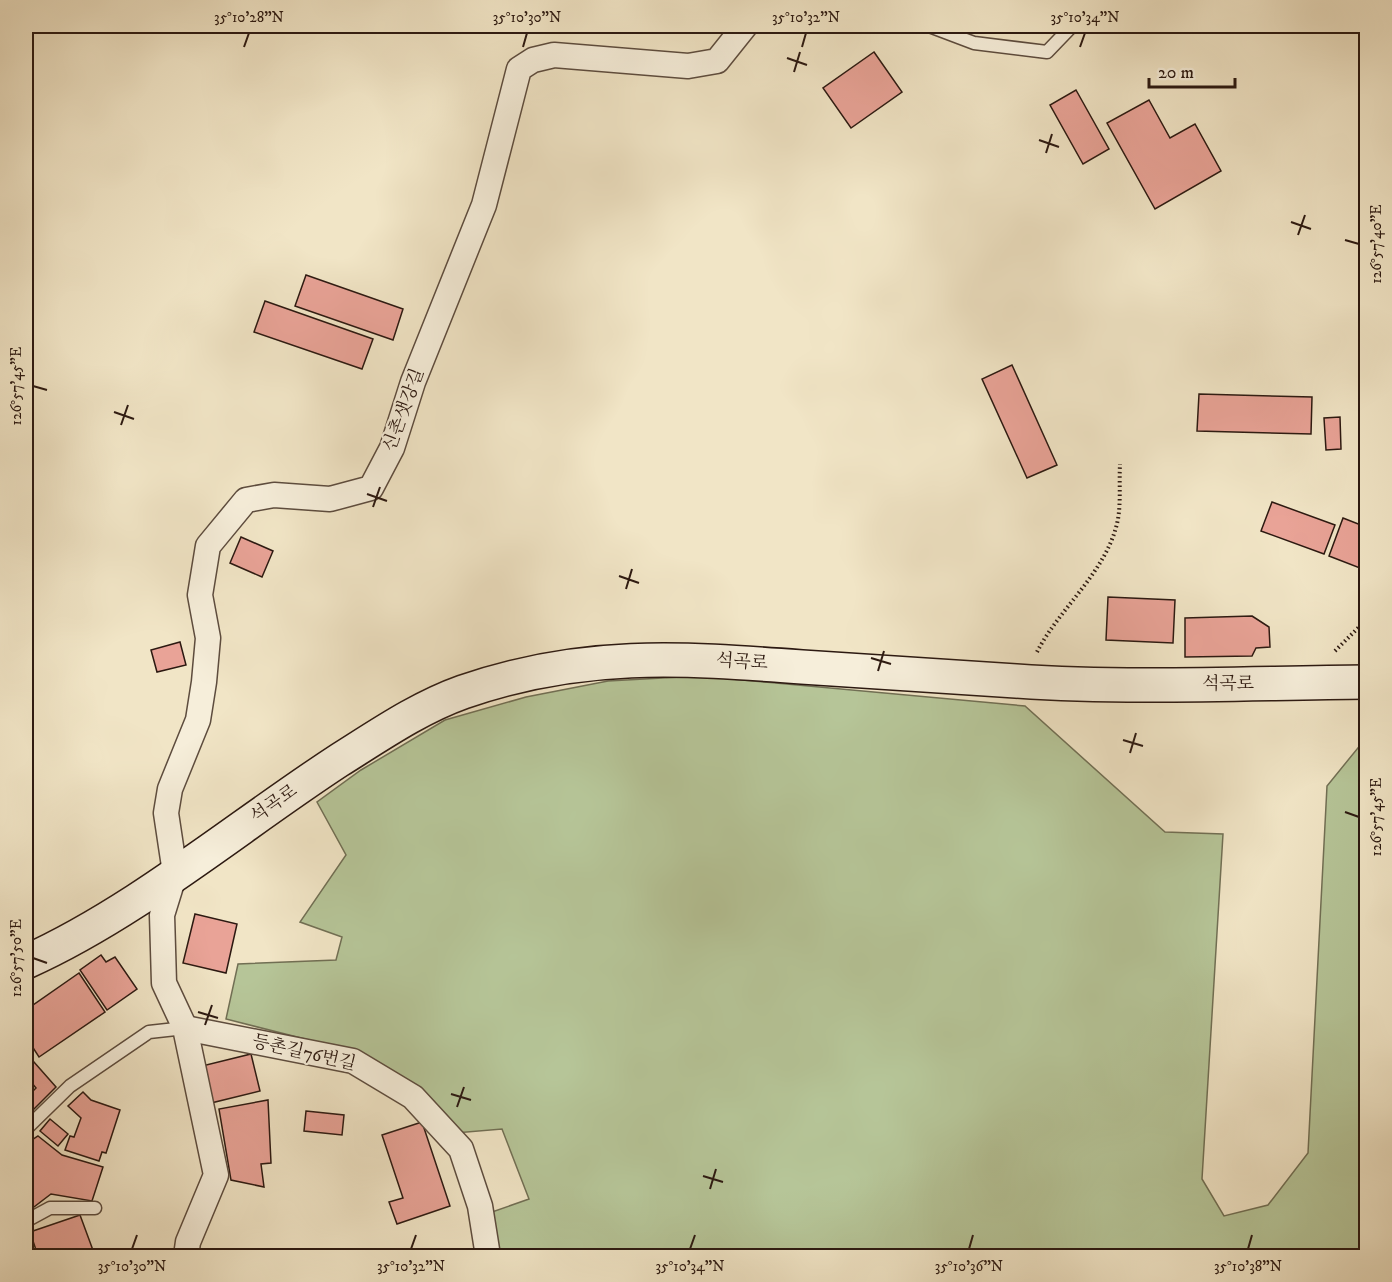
<svg xmlns="http://www.w3.org/2000/svg" width="1392" height="1282" viewBox="0 0 1392 1282" font-family="'IM FELL DW Pica','Noto Serif KR',serif">
	<style>
		.green { fill: #b6c598; stroke: #716f54; stroke-width: 1.5 }
		.building { fill: #e9a397; stroke: #2c1911; stroke-width: 1.5 }
		.lines { fill: none; stroke-linecap: round; stroke-linejoin: round }
		.lane-casing { stroke: #5d4c3e; stroke-width: 15 }
		.street-casing { stroke: #5d4c3e; stroke-width: 27 }
		.secondary-casing { stroke: #2c1911; stroke-width: 36 }
		.path { stroke: #2c1911; stroke-width: 4; stroke-dasharray: 1.5 3; stroke-linecap: butt }
		.lane { stroke: #f6eeda; stroke-width: 12 }
		.street { stroke: #f6eeda; stroke-width: 24 }
		.secondary { stroke: #f6eeda; stroke-width: 33 }
		.ticks { fill: none; stroke: #2c1911; stroke-width: 2 }
		.labels { text-anchor: middle; dominant-baseline: central; stroke-width: 4.5; stroke-linejoin: round; paint-order: stroke }
		.street-label { font-size: 18px; fill: #2c1911; stroke: #f6eeda }
		.neatline { fill: none; stroke: #2c1911; stroke-width: 2 }
		.ticks-label { font-size: 15px; text-anchor: middle; fill: #2c1911 }
	</style>
	<rect width="100%" height="100%" fill="#f1e5c6"/>
	<filter id="stains"><feTurbulence type="fractalNoise" baseFrequency=".00333" numOctaves="4"/><feColorMatrix values="0 0 0 0 .2 0 0 0 0 .09 0 0 0 0 .02 0 0 0 .5 -.17"/></filter>
	<radialGradient id="worn" r=".72"><stop offset=".6" stop-color="#630" stop-opacity="0"/><stop offset="1" stop-color="#630" stop-opacity=".3"/></radialGradient>
	<path class="green" d="M699,676L1025,706L1165,832L1223,834L1202,1179L1224,1216L1268,1205L1308,1153L1327,786L1366,738V1256H500L492,1212L529,1199L502,1129L455,1133L356,1052L226,1019L238,964L336,960L342,937L300,922L346,855L317,802L361,770L445,720L526,697L608,681Z"/>
	<g class="building">
		<path d="M874,52L902,92L851,128L823,88Z"/>
		<path d="M1076,90L1109,149L1083,164L1050,105Z"/>
		<path d="M1149,100L1170,138L1195,124L1221,171L1155,209L1107,123Z"/>
		<path d="M306,275L403,309L393,340L295,306Z"/>
		<path d="M265,301L373,339L362,369L254,332Z"/>
		<path d="M1012,365L1057,465L1027,478L982,379Z"/>
		<path d="M1199,394L1312,397L1311,434L1197,431Z"/>
		<path d="M1340,417L1341,449L1326,450L1324,418Z"/>
		<path d="M1272,502L1335,525L1324,554L1261,531Z"/>
		<path d="M1343,518L1366,527L1365,570L1329,556Z"/>
		<path d="M241,537L273,551L262,577L230,563Z"/>
		<path d="M1108,597L1175,600L1173,643L1106,640Z"/>
		<path d="M1252,616L1269,627L1270,647L1256,648L1252,656L1185,657V618Z"/>
		<path d="M180,642L186,665L157,672L151,650Z"/>
		<path d="M195,914L237,924L226,973L183,963Z"/>
		<path d="M101,955L106,962L115,957L137,989L107,1010L80,970Z"/>
		<path d="M79,973L105,1012L39,1057L26,1037V1010Z"/>
		<path d="M26,1053L56,1087L26,1117V1098L36,1088L26,1076Z"/>
		<path d="M251,1054L260,1091L211,1103L202,1066Z"/>
		<path d="M83,1092L91,1100L120,1110L106,1153L102,1152L99,1161L65,1150L70,1136L74,1137L81,1118L68,1106Z"/>
		<path d="M268,1100L271,1163L261,1164L264,1187L231,1180L219,1109Z"/>
		<path d="M306,1111L344,1115L342,1135L304,1131Z"/>
		<path d="M50,1119L68,1134L58,1146L40,1131Z"/>
		<path d="M422,1122L450,1206L397,1224L389,1202L403,1198L382,1135Z"/>
		<path d="M38,1136L62,1155L103,1167L92,1201L51,1194L26,1213V1144Z"/>
		<path d="M80,1215L94,1253L83,1256H38L30,1232Z"/>
	</g>
	<g class="lines">
		<defs>
			<g id="lane">
				<path d="M929,26L974,43L1047,52L1072,26"/>
				<path d="M26,1129L70,1086L149,1032L185,1028"/>
				<path d="M26,1221L50,1208H95"/>
			</g>
			<g id="street">
				<path d="M185,1028L353,1061L413,1097L461,1149L480,1206L488,1256"/>
				<path d="M186,1256L188,1242L216,1175L185,1028L164,983L162,915L175,873L166,813L170,789L198,720L204,682L208,638L200,595L208,546L246,500L274,495L330,499L371,488L392,448L413,382L484,205L519,69L533,60L554,55L688,66L717,61L745,26"/>
			</g>
			<path id="secondary" d="M26,962C135,913 237,827 338,761C378,736 418,708 463,692C581,651 680,658 802,667C873,671 945,677 1016,681C1133,689 1250,683 1366,682"/>
		</defs>
		<use href="#lane" class="lane-casing"/>
		<use href="#street" class="street-casing"/>
		<use href="#secondary" class="secondary-casing"/>
		<g class="path">
			<path d="M1335,651L1366,620"/>
			<path d="M1037,652C1060,607 1108,571 1118,519C1121,502 1119,482 1120,464"/>
		</g>
		<use href="#lane" class="lane"/>
		<use href="#street" class="street"/>
		<use href="#secondary" class="secondary"/>
	</g>
	<path class="ticks" d="M244,47L249,33M523,47L527,33M802,47L806,33M1080,47L1085,33M787,58L807,65M794,72L800,52M1039,140L1059,147M1046,153L1052,134M1291,222L1311,229M1298,235L1305,215M1345,240L1359,244M33,386L47,390M114,412L134,419M121,425L128,405M367,494L387,501M373,507L380,487M619,576L639,583M626,589L632,569M871,658L891,664M878,671L884,651M1123,740L1143,746M1130,753L1136,733M1345,812L1359,817M33,958L47,963M198,1012L218,1018M205,1025L212,1005M451,1094L471,1100M457,1107L464,1087M703,1176L723,1182M710,1189L716,1169M132,1249L137,1235M411,1249L416,1235M690,1249L695,1235M969,1249L973,1235M1248,1249L1252,1235"/>
	<g class="labels">
		<g class="street-label">
			<text transform="translate(404 410) rotate(-70)">신촌샛강길</text>
			<text transform="translate(742 662) rotate(4)">석곡로</text>
			<text x="1228" y="684">석곡로</text>
			<text transform="translate(274 804) rotate(-35)">석곡로</text>
			<text transform="translate(304 1053) rotate(13)">등촌길76번길</text>
		</g>
	</g>
	<rect width="1392" height="1282" fill="none" stroke="#f1e5c6" stroke-width="66"/>
	<path d="M1149 78v9h86v-9" fill="none" stroke="#2c1911" stroke-width="3"/>
	<text x="1158" y="78" font-size="18" fill="#2c1911" stroke="#f6eeda" stroke-width="4.5" paint-order="stroke">20 m</text>
	<rect x="33" y="33" width="1326" height="1216" class="neatline"/>
	<g class="ticks-label">
		<text x="249" y="22">35°10'28"N</text>
		<text x="527" y="22">35°10'30"N</text>
		<text x="806" y="22">35°10'32"N</text>
		<text x="1085" y="22">35°10'34"N</text>
		<text transform="translate(1376 244) rotate(-90)" y="5">126°57'40"E</text>
		<text transform="translate(16 386) rotate(-90)" y="5">126°57'45"E</text>
		<text transform="translate(1376 817) rotate(-90)" y="5">126°57'45"E</text>
		<text transform="translate(16 958) rotate(-90)" y="5">126°57'50"E</text>
		<text x="132" y="1271">35°10'30"N</text>
		<text x="411" y="1271">35°10'32"N</text>
		<text x="690" y="1271">35°10'34"N</text>
		<text x="969" y="1271">35°10'36"N</text>
		<text x="1248" y="1271">35°10'38"N</text>
	</g>
	<rect width="100%" height="100%" filter="url(#stains)"/>
	<rect width="100%" height="100%" fill="url(#worn)"/>
</svg>
